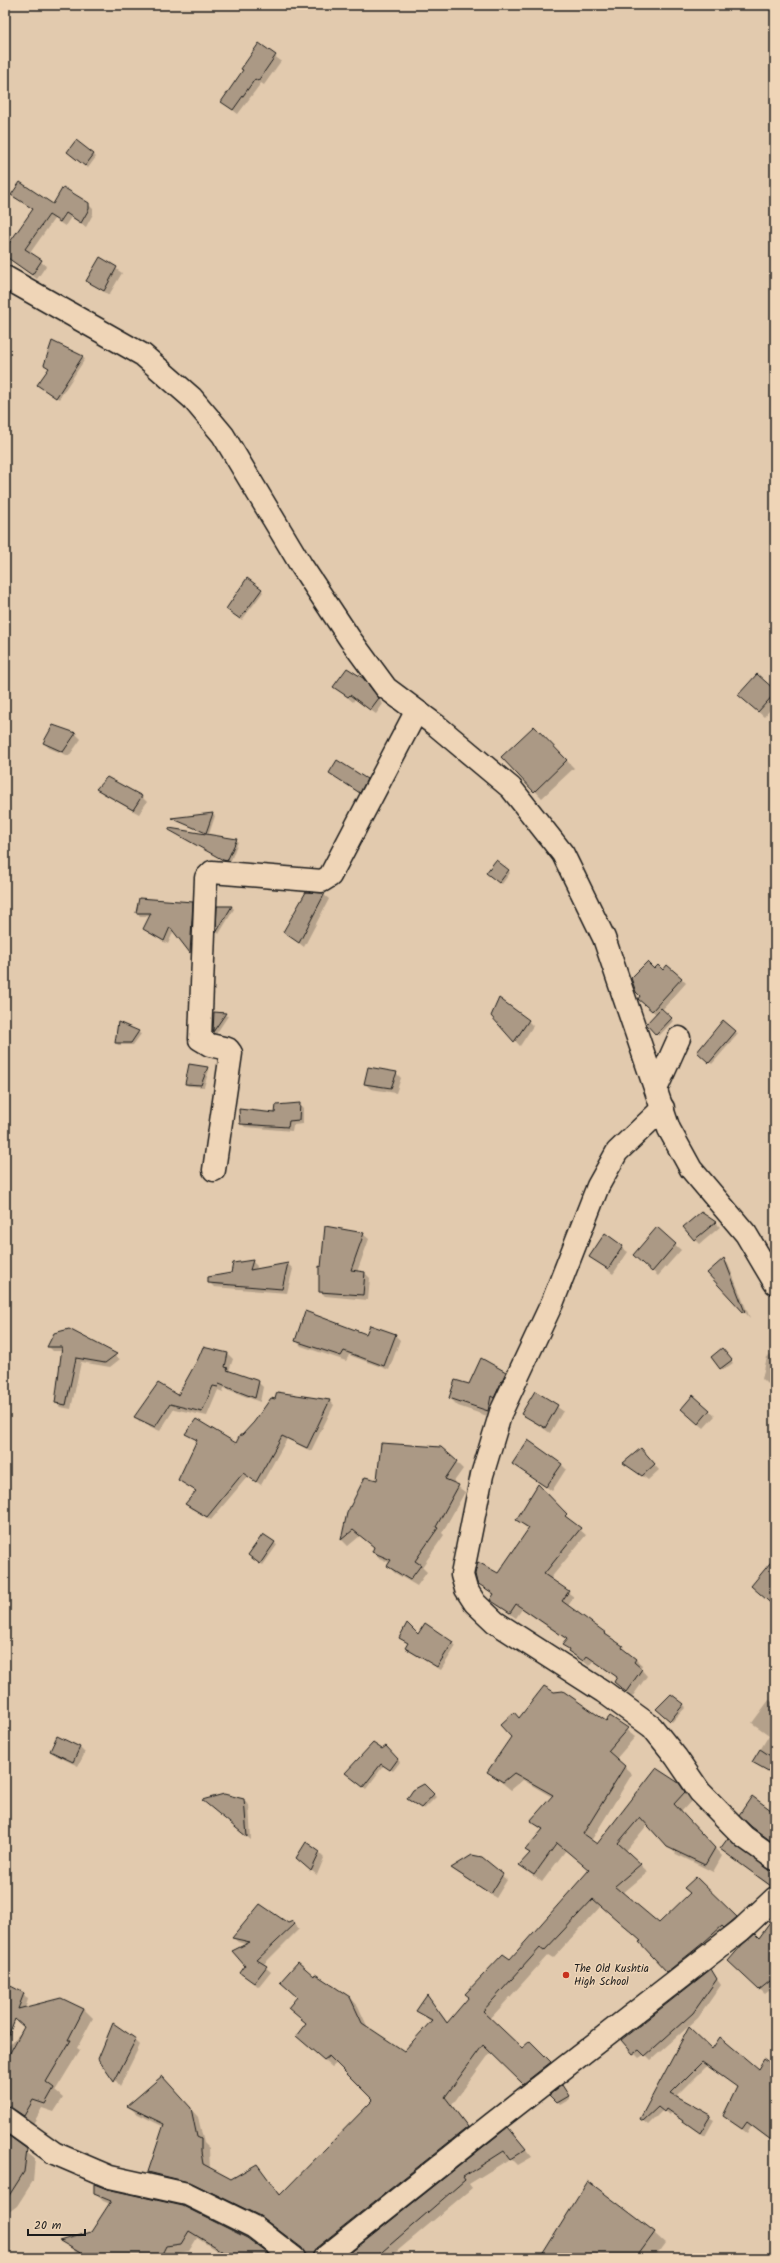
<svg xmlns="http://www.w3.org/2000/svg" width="780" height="2263" viewBox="0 0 780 2263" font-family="Kalam,sans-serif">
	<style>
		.shadow { fill: #0003 }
		.building { fill: #ab9985; stroke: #1c1c1c }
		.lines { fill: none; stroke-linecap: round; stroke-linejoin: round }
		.minor-casing { stroke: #1c1c1c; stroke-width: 25 }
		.minor { stroke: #efd5b7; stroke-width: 22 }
		.poi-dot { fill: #c8321e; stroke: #efd5b7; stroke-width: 1.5 }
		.labels { text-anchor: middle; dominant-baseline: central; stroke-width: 3; stroke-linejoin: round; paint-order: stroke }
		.poi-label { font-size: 11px; fill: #1c1c1c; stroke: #efd5b7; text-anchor: start }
	</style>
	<rect width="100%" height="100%" fill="#e2caae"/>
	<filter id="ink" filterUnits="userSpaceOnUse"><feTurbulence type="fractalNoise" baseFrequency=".025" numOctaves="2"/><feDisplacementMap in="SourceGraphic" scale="8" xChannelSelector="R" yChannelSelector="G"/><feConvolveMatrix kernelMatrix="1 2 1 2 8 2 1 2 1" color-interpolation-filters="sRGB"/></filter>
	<g filter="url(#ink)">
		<g class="shadow">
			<path d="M259,45L281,61L264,85L261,83L238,114L222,102L244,71Z"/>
			<path d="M70,155H94L96,157L88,168Z"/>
			<path d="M12,195L53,205L88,204L93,209V214L86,227L71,217L65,226L54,219L30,253L46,266L37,279L5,255V251L33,210Z"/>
			<path d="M100,258L122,273L109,295L88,281Z"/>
			<path d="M53,343L85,359L59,399L41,387L50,369L47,367Z"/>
			<path d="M261,590L263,592L242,620L230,612Z"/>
			<path d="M363,679L383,704L376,714L355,699L353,702L335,687Z"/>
			<path d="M775,691V704L764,717L745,700Z"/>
			<path d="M53,727L76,734L81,739L69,756L49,748L44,743Z"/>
			<path d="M534,727L574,768L542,798L502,757Z"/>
			<path d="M330,773L366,780L371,785L365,797Z"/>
			<path d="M107,778L142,797L147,802L139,814L103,794L98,789Z"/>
			<path d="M213,814L215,816L209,834L173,818Z"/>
			<path d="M170,829L236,840L238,842L230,863L227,862Z"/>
			<path d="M508,870L510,873L502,884L490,875Z"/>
			<path d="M323,894L329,899L304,947L285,932Z"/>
			<path d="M192,903L196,907L193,955L174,930L168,944L149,933L145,929L150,916L141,917L137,913Z"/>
			<path d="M218,907H232L234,909L219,934L217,932Z"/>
			<path d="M654,970L681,978L686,983L662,1010L673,1021L659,1036L648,1024L656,1014L644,1004Z"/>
			<path d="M214,1013L228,1016L216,1034L214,1032Z"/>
			<path d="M492,1015L528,1021L533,1026L520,1046Z"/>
			<path d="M723,1022L738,1034L712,1064L700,1054Z"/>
			<path d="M119,1024L141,1034L133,1045H118L116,1043Z"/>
			<path d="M207,1068L209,1070L204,1087L188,1086L186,1084Z"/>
			<path d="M396,1073L401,1078L396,1093L371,1089L365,1084Z"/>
			<path d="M299,1104L303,1108V1124L293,1125L292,1131L245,1127L241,1123L276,1114Z"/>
			<path d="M715,1222L720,1227L700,1244L695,1239Z"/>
			<path d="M657,1229L681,1250L658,1276L640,1260Z"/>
			<path d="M363,1234L369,1239L357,1272L365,1273L370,1278L368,1300L325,1296L320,1291L322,1268Z"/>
			<path d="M605,1235L628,1252L613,1274L591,1257Z"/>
			<path d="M723,1259L728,1264L750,1318L709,1273Z"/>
			<path d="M252,1261L257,1266L256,1270L288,1264L293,1269L287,1293L214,1287L209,1282L232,1274Z"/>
			<path d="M69,1330L120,1359L110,1367L81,1362L71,1409L60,1407L56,1403L63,1351H53L48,1346Z"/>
			<path d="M395,1335L400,1340L389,1370L349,1355L346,1361L301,1346L296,1340Z"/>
			<path d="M203,1348L228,1354L233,1359L229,1371L258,1382L263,1387L260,1402L224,1388L223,1392L218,1390L207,1416L174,1409L160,1431L140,1422L136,1417L178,1396L199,1360Z"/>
			<path d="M724,1352L733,1363L723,1370L721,1368Z"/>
			<path d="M775,1353V1380L767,1384L762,1379L767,1357Z"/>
			<path d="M505,1373L513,1381L496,1419L458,1406L450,1398L469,1385Z"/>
			<path d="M536,1392L563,1411L550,1433L523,1414Z"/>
			<path d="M278,1393L330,1401L334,1405L311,1451L287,1439L261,1485L248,1476L211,1520L190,1508L186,1504L197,1492L179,1480L198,1441L187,1434L236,1445L275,1400Z"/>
			<path d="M693,1397L715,1416L704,1428L687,1414Z"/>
			<path d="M646,1455L659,1470L648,1480L625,1463Z"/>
			<path d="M456,1462L463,1469L453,1483L465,1492L442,1533L444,1535L422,1567L427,1572L417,1586L395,1573L388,1566L390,1563L379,1558L373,1552L375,1548L360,1536L348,1546L342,1540L348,1513L378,1481Z"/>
			<path d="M513,1464H561L566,1469L552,1491Z"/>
			<path d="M538,1486L571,1522L586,1535L550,1579L574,1597L568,1606L605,1633L642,1665L640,1668L647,1676L632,1697L621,1688L618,1678L593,1661L589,1666L564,1645L567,1640L522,1609L516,1618L498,1606L492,1600L494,1595L478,1582L499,1574L529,1530L518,1520Z"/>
			<path d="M263,1535L277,1545L263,1565L251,1557Z"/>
			<path d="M418,1636L452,1642L456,1646L441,1670L409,1651L406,1648L409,1644L400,1638Z"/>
			<path d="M671,1695L686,1707L672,1722L657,1709Z"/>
			<path d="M769,1700L775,1704L774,1775L753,1762L769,1735L752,1723Z"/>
			<path d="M610,1717L635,1737L616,1759L632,1774L591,1841L598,1845L678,1784L692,1800L681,1812L722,1856L713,1872L676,1854L648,1824L626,1851L648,1872L623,1893L659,1925L691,1893L696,1878L744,1925L676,1979L642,1941L601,1906L553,1958L548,1955L490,2019L522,2049L530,2043L558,2070L532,2091L491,2052L452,2105L475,2136L322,2258H307L304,2251L269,2223L201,2190L156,2180L149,2172L164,2127L136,2113L128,2106L169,2085L198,2117L204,2143L209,2148L210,2169L231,2180L257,2166L281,2195L375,2100L337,2063L332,2067L305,2043L307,2024L289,2008L298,1997L281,1982L314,1978L350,1997L358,2006L368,2028L404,2052L431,2022L418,2011L427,1996L448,2023L510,1960L590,1870L566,1850L542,1882L528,1872L520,1865L530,1854L526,1850L543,1831L532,1821L552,1797L523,1780L511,1790L489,1772L512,1737L520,1719L606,1722Z"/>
			<path d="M58,1738L80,1748L85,1753L78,1766L57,1756L52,1751Z"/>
			<path d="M386,1747L400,1762L393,1771L384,1765L366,1789L349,1775Z"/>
			<path d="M424,1785L436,1797L424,1809L411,1801Z"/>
			<path d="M243,1800L249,1805L251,1840L209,1805Z"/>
			<path d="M721,1849L768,1870L775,1871V1890Z"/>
			<path d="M319,1853L324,1858L317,1875L302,1863Z"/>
			<path d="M481,1858L507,1880L496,1898L452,1869Z"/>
			<path d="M775,1919V1986L765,1994L734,1966Z"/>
			<path d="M293,1922L299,1929L263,1965L271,1972L259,1987L246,1977L247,1945L238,1942L233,1938Z"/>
			<path d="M5,1948L10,1953L5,1967Z"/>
			<path d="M711,1971L721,1985L698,2018L651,2060L645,2054L639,2058L622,2041Z"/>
			<path d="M5,1984L28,1998L25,2009L5,2026Z"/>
			<path d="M61,1999L84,2009L93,2018L77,2048L80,2050L55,2091L63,2098L54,2112L42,2108L33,2124L15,2114L5,2120V2050L48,2002Z"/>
			<path d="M135,2040L140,2045L120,2086L99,2059Z"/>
			<path d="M712,2051L758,2071L775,2068V2143L751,2126L747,2133L724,2116L737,2087L707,2066L676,2097L714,2120L705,2136L670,2113L669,2115L663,2110L648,2125L641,2119Z"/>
			<path d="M564,2089L570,2099L560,2105L551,2095Z"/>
			<path d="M5,2135L35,2159L33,2181L17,2206L5,2215Z"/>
			<path d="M515,2136L532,2157L518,2165L511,2158L469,2184L472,2188L389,2258H346Z"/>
			<path d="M588,2183L654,2233L665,2243L654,2258H541Z"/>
			<path d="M95,2193L272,2258H228L197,2238L189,2251L174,2254L172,2258H83L62,2241L92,2233L110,2204L103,2201Z"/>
		</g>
		<g class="building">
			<path d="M259,43L276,55L258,81L255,79L233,110L221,102L243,70L241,69Z"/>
			<path d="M76,140L94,154L85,166L67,152Z"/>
			<path d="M20,182L53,204L63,187L89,203V209L81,223L66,213L60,222L49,215L25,249L42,260L32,275L5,256V249L33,209L11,195Z"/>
			<path d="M100,257L117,267L104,291L86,281Z"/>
			<path d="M52,341L83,356L56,398L37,385L49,368L44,365Z"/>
			<path d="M247,578L262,589L240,619L226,609Z"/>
			<path d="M347,668L363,678L379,698L370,710L350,695L348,697L333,687Z"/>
			<path d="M757,674L775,690V693L758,712L738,695Z"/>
			<path d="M53,725L76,733L63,752L43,743Z"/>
			<path d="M534,726L567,760L534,792L501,757Z"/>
			<path d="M337,760L367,779L360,793L329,773Z"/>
			<path d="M107,777L142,796L133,810L96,789Z"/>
			<path d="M213,813L206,833L171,818Z"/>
			<path d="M169,828L237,839L227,861L223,860L169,830Z"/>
			<path d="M496,860L509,870L499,883L486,873Z"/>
			<path d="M306,892L325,893L299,943L283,932Z"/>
			<path d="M139,898L193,902L190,953L170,927L164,941L143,929L151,913H136Z"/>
			<path d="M217,906H232L216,933Z"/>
			<path d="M647,962L654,969L658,965L663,970L667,965L682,978L652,1011L638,999L640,996L636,992L631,978Z"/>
			<path d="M499,998L529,1020L514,1042L491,1016Z"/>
			<path d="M661,1008L672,1018L656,1035L646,1024Z"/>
			<path d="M214,1012L226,1013L213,1032Z"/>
			<path d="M723,1020L736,1031L709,1063L697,1052Z"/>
			<path d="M118,1022L139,1031L131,1043H115Z"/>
			<path d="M189,1064L208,1067L201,1085L185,1084Z"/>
			<path d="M368,1067L397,1072L391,1088L364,1084Z"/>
			<path d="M300,1103L299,1120L289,1121L288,1127L240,1124L239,1109L275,1113L276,1105Z"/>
			<path d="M701,1212L716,1222L694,1240L683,1227Z"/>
			<path d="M325,1226L364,1233L351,1270L365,1272L363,1295L319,1292V1266L321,1267Z"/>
			<path d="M657,1227L676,1244L652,1272L633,1255Z"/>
			<path d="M605,1233L623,1246L608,1269L589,1257Z"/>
			<path d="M724,1258L745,1312L744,1313L707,1273Z"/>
			<path d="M253,1260L250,1270L288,1263L282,1289L208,1283V1277L231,1273L233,1263Z"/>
			<path d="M305,1311L366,1334L370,1325L396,1334L384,1366L344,1351L341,1356L295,1341Z"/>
			<path d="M69,1329L117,1354L105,1363L76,1358L66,1405L55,1403L62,1347H47L54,1333Z"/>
			<path d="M203,1347L228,1353L225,1367L228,1368L227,1370L259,1381L255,1398L219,1384L218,1387L213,1386L202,1412L170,1404L155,1427L134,1417L158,1383L178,1395L198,1359Z"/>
			<path d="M722,1348L732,1360L720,1369L711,1357Z"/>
			<path d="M481,1358L506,1372L494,1398L491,1396L488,1411L449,1398L455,1380L469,1384Z"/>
			<path d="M535,1391L558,1405L545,1428L521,1414Z"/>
			<path d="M277,1392L330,1400L307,1448L282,1436L256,1482L243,1473L207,1517L185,1504L196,1491L178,1480L197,1440L185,1434L196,1419L236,1443L240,1435H242L254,1422L271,1398L275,1399Z"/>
			<path d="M693,1395L710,1410L698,1424L681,1409Z"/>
			<path d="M528,1440L562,1464L546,1487L512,1464Z"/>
			<path d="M381,1443L441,1447L457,1461L445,1479L459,1485L436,1527L438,1528L415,1561L421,1565L410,1580L387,1566L391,1560L372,1552L374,1547L353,1530L341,1540L347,1513L365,1477L377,1480Z"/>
			<path d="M641,1448L655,1464L642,1476L623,1463Z"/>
			<path d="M538,1484L567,1514L565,1516L581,1528L544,1574L569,1591L562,1601L606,1633L605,1634L623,1646L622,1648L636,1659L634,1662L642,1669L626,1692L614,1682L617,1677L587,1656L583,1661L568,1651L569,1649L562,1645L567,1639L516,1604L510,1613L490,1600L494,1594L477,1583L475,1574L478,1562L498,1573L529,1528L516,1520Z"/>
			<path d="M263,1534L275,1542L260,1564L248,1555Z"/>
			<path d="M775,1557V1607L751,1586Z"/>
			<path d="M407,1623L418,1634L425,1623L453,1642L437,1667L405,1648L408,1643L399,1638Z"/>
			<path d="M544,1686L554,1692L563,1691L606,1721L610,1716L628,1728L608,1751L625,1766L583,1834L597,1844L656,1768L679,1783L685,1792L674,1804L715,1848L705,1865L667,1847L640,1817L618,1843L641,1864L615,1886L659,1923L690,1893L684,1888L696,1877L737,1917L724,1928L722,1926L703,1943L667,1972L639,1942L641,1941L593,1899L544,1951L540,1948L483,2011L522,2048L530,2041L551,2062L523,2084L483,2045L445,2097L468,2127L316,2248L312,2258H306L302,2248L260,2216L192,2183L148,2172L164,2124L127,2106L162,2076L191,2108L197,2137L201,2139V2152L203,2164L231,2179L257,2164L280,2195L373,2100L329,2056L324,2060L296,2036L306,2023L288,2008L297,1997L280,1982L298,1962L314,1976L315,1974L350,1997L362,2023L404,2051L432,2020L416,2011L427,1995L447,2023L469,1997L465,1994L503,1954L510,1959L589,1870L557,1843L534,1875L519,1865L530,1853L525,1850L543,1829L530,1821L553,1795L514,1773L503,1782L487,1772L511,1737L500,1725L514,1712L519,1718Z"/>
			<path d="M671,1694L684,1704L670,1721L656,1709Z"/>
			<path d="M57,1736L80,1747L73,1762L50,1751Z"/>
			<path d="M373,1743L382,1749L386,1746L398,1759L390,1770L381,1764L363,1787L345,1773Z"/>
			<path d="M760,1749L775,1759V1765L770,1772L752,1762Z"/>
			<path d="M424,1784L434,1794L421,1808L407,1799L413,1790Z"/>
			<path d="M224,1794L244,1799L247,1837L202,1800Z"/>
			<path d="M752,1796L775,1813V1844L752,1827L739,1815Z"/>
			<path d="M728,1838L768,1869L775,1871V1886H771L720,1849Z"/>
			<path d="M306,1842L320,1852L311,1871L296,1858Z"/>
			<path d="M472,1855L482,1857L503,1874L491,1894L451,1868Z"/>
			<path d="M260,1904L288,1923L293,1921L295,1924L257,1960L267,1966L254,1983L240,1973L245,1966L232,1951L250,1942L232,1938Z"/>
			<path d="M775,1916V1977L759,1990L728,1961L742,1945L755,1934L759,1938Z"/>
			<path d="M711,1969L717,1979L693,2013L645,2056L639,2050L633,2054L621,2040Z"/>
			<path d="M5,1983L24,1993L18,2009L61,1998L84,2009L68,2040H71L46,2082L54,2088L45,2104L33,2100L24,2116L12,2108L5,2106V2062L24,2027L15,2019L7,2039H5Z"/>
			<path d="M113,2023L136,2039L114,2082L98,2059Z"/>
			<path d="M689,2027L712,2049L720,2037L758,2069L764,2059L775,2067V2143L747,2122L742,2129L723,2116L737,2087L702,2062L671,2093L711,2115L700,2133L666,2109L664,2112L658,2107L643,2121L640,2119Z"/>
			<path d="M562,2085L569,2096L557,2103L549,2095Z"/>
			<path d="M508,2127L526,2149L510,2159L504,2151L463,2177L465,2180L375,2258H344Z"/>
			<path d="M5,2133L27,2149L24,2172L5,2202Z"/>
			<path d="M588,2181L655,2232L636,2258H540Z"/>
			<path d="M94,2184L107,2189L183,2206L247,2238L274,2258H233L189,2231L181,2244L166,2246L160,2258H82V2254L60,2241L91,2232L111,2201L94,2194Z"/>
		</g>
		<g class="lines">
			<defs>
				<g id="minor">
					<path d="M5,277L143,355L192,398L223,435L301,565L350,639L386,688L437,726L511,788L563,854L604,938L669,1129L691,1169L746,1234L775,1283"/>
					<path d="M657,1087L679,1038"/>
					<path d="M663,1108L617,1152L598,1186L553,1301L501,1412L482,1475L462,1575L466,1589L475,1603L495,1622L604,1692L652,1727L676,1757L700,1792L744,1837L775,1859"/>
					<path d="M214,1170L231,1053L228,1049L210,1045L200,1039L206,878L212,872L322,881L330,876L416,712"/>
					<path d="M5,2118L54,2153L110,2177L187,2194L254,2227L294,2258"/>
					<path d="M324,2258L492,2124L741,1930L775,1898"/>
				</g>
			</defs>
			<use href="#minor" class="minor-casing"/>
			<use href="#minor" class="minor"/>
		</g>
	</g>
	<circle class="poi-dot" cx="566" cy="1975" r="4"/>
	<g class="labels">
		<g class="poi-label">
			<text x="574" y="1969">The Old Kushtia<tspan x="574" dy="13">High School</tspan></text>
		</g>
	</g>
	<rect width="780" height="2263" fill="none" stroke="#efd5b7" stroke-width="20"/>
	<rect x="10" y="10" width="760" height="2243" fill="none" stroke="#1c1c1c" stroke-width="1.5" filter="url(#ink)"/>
	<path d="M28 2229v6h57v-6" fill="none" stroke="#1c1c1c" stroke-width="2"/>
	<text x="34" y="2229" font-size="12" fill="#1c1c1c" stroke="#efd5b7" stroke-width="3" paint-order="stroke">20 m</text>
</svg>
